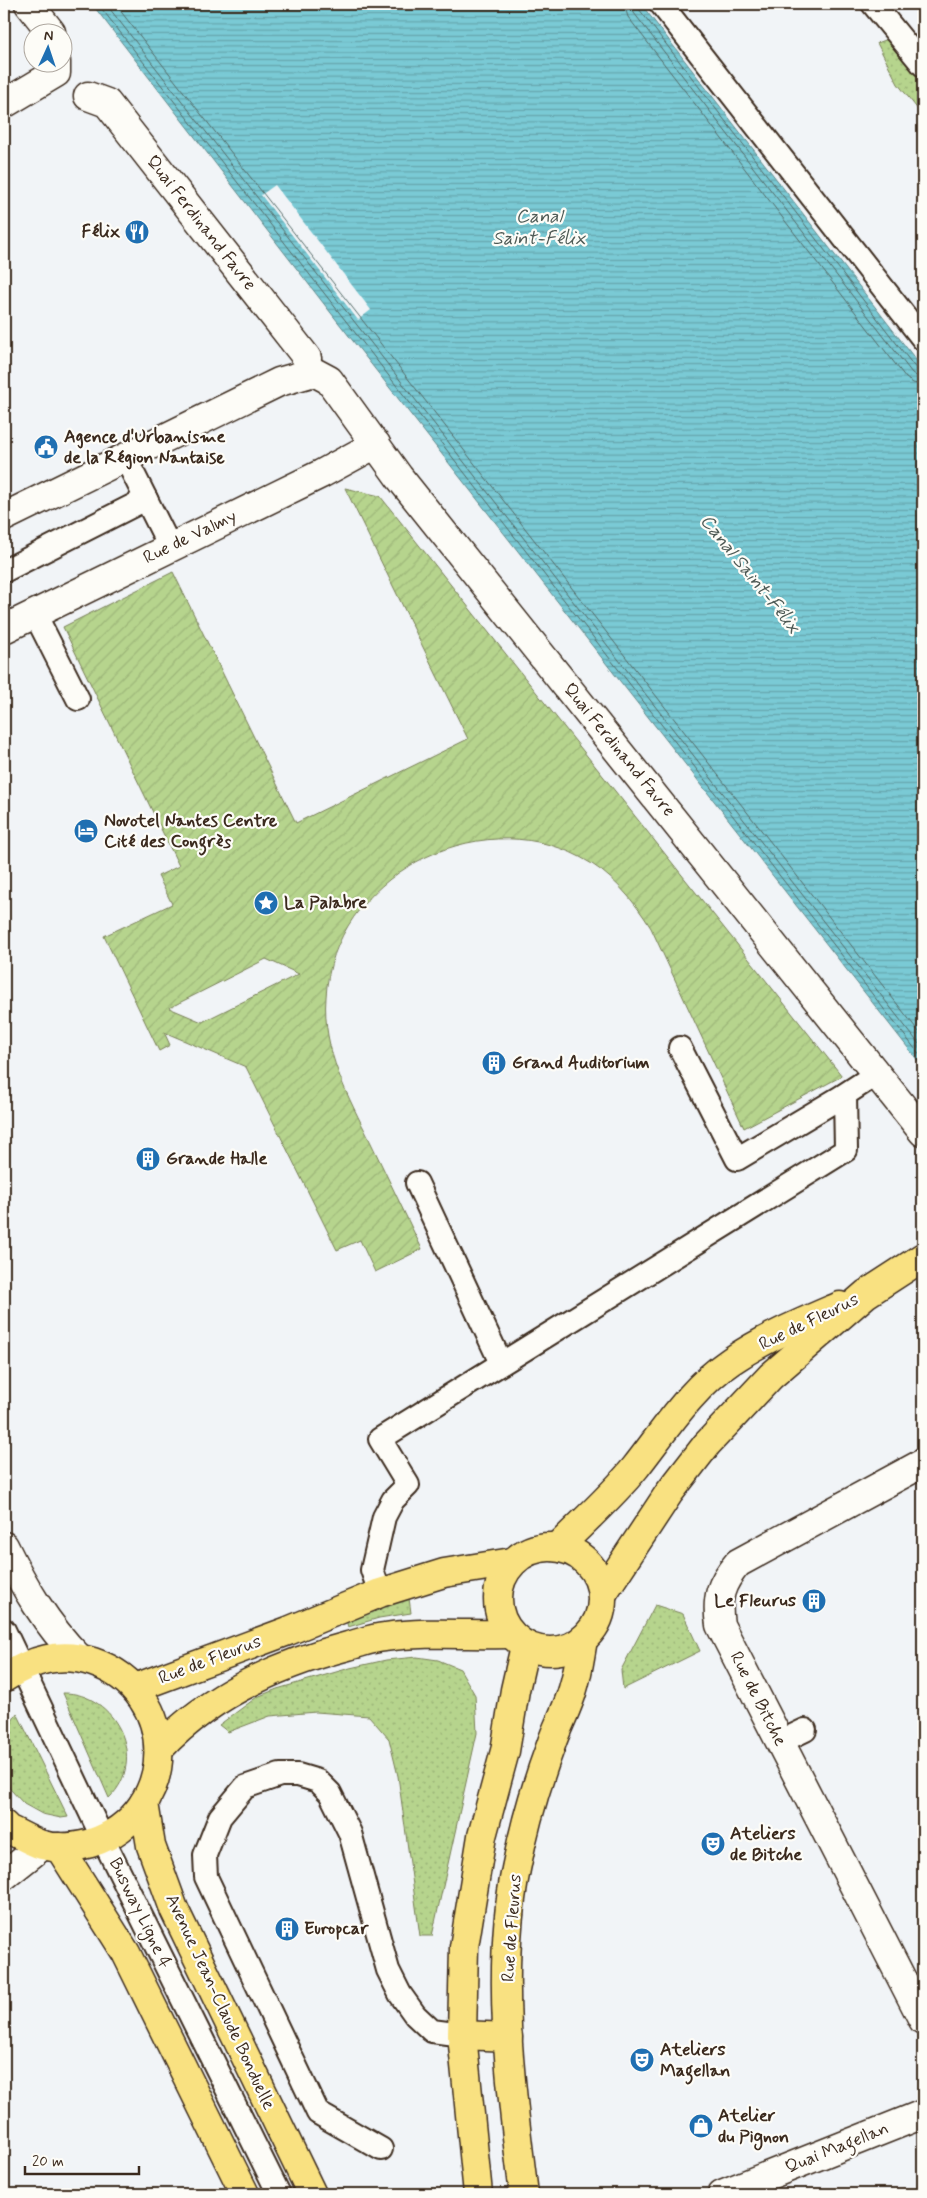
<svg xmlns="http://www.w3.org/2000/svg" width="927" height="2198" viewBox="0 0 927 2198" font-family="Mynerve,sans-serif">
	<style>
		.grass { fill: url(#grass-dots); stroke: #787f56 }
		.garden { fill: url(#garden-furrows); stroke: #787f56; fill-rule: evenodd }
		.water { fill: url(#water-rules); stroke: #618a8c }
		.pier { fill: #f1f4f7 }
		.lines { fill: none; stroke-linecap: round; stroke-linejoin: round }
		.shore { stroke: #546a67; stroke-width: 1 }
		.lane-casing { stroke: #3b2a1e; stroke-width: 26 }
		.street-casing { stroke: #3b2a1e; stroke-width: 31 }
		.secondary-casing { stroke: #3b2a1e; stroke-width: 31 }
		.primary-casing { stroke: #3b2a1e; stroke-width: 31 }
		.lane { stroke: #fdfcf7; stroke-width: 22 }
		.street { stroke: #fdfcf7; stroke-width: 28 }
		.secondary { stroke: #fdfcf7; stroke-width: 28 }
		.primary { stroke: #f9e181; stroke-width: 28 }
		.labels { text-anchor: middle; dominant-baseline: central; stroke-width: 4.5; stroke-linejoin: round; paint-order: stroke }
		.street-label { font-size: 18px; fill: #3b2a1e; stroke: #fdfcf7 }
		.poi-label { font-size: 18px; font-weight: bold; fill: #3b2a1e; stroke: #fdfcf7; text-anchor: start }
		.water-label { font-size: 19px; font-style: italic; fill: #4e5a55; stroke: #fdfcf7 }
	</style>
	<defs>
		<pattern id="grass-dots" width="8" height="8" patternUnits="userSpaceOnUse" patternTransform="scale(1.25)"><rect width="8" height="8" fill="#b6d48d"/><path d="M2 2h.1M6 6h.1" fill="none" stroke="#9db679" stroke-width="1.8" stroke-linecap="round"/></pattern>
		<pattern id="garden-furrows" width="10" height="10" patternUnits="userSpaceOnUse" patternTransform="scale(1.25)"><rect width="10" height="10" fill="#b6d48d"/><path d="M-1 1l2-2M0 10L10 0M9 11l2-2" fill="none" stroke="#9db679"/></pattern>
		<pattern id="water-rules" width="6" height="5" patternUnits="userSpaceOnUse" patternTransform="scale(1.25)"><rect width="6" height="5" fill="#7acad5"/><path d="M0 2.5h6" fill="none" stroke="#65a4ac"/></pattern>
	</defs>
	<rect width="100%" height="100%" fill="#f1f4f7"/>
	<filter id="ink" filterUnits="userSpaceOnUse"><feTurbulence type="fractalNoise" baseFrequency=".02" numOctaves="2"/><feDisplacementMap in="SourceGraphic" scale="10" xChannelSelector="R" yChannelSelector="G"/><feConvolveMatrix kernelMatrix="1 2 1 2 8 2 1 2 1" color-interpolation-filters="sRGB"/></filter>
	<g filter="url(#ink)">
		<g class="grass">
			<path d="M894,37L914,72L923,79V116L898,84L877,43Z"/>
			<path d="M409,1598L411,1613L379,1618L348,1627L346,1620Z"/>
			<path d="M655,1605L683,1614L700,1651L623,1689L621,1670Z"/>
			<path d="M417,1657L438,1660L460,1669L475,1695L477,1733L432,1936H420L398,1776L389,1739L369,1716L316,1712L270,1716L228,1732L219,1725L257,1697L277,1689L350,1668L386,1660Z"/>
			<path d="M63,1693C115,1692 149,1760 109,1798Z"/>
			<path d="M17,1713L68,1817L61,1818L42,1814L24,1804L10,1789L4,1774V1735Z"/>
		</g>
		<path class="garden" d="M345,488L380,496L842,1076L744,1128L651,928C633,899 611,873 580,857C477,802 332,878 326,997C322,1051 348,1096 371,1143C388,1178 405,1214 422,1249L375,1272L360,1240L337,1250L246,1067L164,1032L170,1045L159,1051L104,936L172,904L158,876L179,866L63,627L173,572L296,823L468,739ZM266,959L299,974L202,1022L169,1008Z"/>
		<path class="water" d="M92,4H641L923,369V1067L331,313Z"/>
		<path class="pier" d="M275,185L371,310L358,320L261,195Z"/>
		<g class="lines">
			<g class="shore">
				<path d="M98,4L923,1059"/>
				<path d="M106,4L923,1049"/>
				<path d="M115,4L923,1037"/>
				<path d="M624,4L628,17L906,378L913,383L923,385"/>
				<path d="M631,4L634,13L912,373L918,377L923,378"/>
				<path d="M637,4L639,9L917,370L923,372"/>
			</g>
			<defs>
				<g id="lane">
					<path d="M661,4L923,339"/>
					<path d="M873,4L923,65"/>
					<path d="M125,457L170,547"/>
					<path d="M4,571L146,499"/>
					<path d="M35,614L78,699"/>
					<path d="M680,1048L737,1159L841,1097L878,1073"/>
					<path d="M417,1183L501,1363"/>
					<path d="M380,1593L372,1570L384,1517L393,1500L408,1485L380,1439L846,1150L845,1095"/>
					<path d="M4,1630L103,1839L279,2194"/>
					<path d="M780,1742L805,1730"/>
					<path d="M381,2149L318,2113L206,1877L205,1855L220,1817L245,1787L280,1775H298L318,1781L330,1793L350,1833L388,1970L400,1994L415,2015L432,2031L462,2035"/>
				</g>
				<g id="street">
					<path d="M29,4L51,32"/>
					<path d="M88,96L107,103L307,358"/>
					<path d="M4,104L56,73V62"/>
					<path d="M4,517L279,382L314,372L329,380L399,477L923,1132"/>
					<path d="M4,629L321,474L376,444"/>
					<path d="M923,1463L738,1563C720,1584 716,1598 720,1625L923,2020"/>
					<path d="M4,1876L43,1845"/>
					<path d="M722,2194L923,2114"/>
				</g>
				<path id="secondary" d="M4,1546C24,1587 46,1624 78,1657"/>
				<g id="primary">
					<circle cx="550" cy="1599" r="52"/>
					<path d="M558,1547C584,1521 612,1496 635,1468C665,1430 691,1388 731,1361C764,1338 803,1322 840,1306"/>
					<path d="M603,1593L669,1493L707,1444L771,1376L866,1294L923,1257"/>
					<path d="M4,1678C32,1660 60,1651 93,1662C181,1692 180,1814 91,1843C76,1847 57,1849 42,1845C30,1841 19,1834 8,1829L4,1825"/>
					<path d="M135,1688L288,1631L380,1593L444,1573L512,1562"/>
					<path d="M160,1748C209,1696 279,1664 348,1646C360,1643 372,1638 385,1637C426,1631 469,1635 510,1634"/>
					<path d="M144,1803L151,1846L174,1909L312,2194"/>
					<path d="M59,1847L126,1953L245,2194"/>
					<path d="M462,2035L508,2037"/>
					<path d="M478,2194L462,2035L464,1947L482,1836L505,1751L515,1690L525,1646"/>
					<path d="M524,2194C511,2092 495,1971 516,1869C524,1827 536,1785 551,1745C557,1726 568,1708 573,1689C578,1673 580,1656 583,1640"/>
				</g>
			</defs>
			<use href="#lane" class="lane-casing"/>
			<use href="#street" class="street-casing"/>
			<use href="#secondary" class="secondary-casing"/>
			<use href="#primary" class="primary-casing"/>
			<use href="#lane" class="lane"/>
			<use href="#street" class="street"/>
			<use href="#secondary" class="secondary"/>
			<use href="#primary" class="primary"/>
		</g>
	</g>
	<defs>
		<symbol id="restaurant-disc" viewBox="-11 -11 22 22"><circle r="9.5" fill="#1f6fb2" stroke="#fdfcf7"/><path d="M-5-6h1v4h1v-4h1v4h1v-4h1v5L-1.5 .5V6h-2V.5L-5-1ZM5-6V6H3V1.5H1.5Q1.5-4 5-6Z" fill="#fff"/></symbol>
		<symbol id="civic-disc" viewBox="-11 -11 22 22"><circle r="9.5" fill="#1f6fb2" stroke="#fdfcf7"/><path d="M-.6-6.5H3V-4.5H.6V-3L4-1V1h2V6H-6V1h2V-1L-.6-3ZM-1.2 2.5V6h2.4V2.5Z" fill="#fff"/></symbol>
		<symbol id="hotel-disc" viewBox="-11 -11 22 22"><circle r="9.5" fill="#1f6fb2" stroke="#fdfcf7"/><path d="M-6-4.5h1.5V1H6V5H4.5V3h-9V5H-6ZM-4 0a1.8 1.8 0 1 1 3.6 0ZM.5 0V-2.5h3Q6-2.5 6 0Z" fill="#fff"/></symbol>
		<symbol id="sight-disc" viewBox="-11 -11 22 22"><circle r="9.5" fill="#1f6fb2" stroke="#fdfcf7"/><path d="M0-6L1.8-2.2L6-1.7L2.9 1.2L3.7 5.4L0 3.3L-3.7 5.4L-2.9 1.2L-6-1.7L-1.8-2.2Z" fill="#fff"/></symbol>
		<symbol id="building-disc" viewBox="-11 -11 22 22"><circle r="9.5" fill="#1f6fb2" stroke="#fdfcf7"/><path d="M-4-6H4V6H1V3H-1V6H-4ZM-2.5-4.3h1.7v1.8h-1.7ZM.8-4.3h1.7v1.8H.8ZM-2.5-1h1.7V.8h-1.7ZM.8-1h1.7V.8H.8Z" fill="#fff"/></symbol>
		<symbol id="theatre-disc" viewBox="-11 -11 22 22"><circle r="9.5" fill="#1f6fb2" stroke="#fdfcf7"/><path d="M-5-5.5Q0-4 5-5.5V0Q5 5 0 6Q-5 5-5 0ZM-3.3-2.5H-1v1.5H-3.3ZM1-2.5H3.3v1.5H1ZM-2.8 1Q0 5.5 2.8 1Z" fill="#fff"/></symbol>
		<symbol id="shop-disc" viewBox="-11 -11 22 22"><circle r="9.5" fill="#1f6fb2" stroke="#fdfcf7"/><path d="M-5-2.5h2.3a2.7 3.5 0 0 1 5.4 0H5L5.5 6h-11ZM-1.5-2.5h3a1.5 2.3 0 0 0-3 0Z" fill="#fff"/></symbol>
	</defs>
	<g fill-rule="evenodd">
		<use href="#restaurant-disc" x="123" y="218" width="28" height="28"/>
		<use href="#civic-disc" x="32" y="433" width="28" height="28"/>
		<use href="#hotel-disc" x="72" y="817" width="28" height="28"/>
		<use href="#sight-disc" x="252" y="889" width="28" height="28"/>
		<use href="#building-disc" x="480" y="1049" width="28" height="28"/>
		<use href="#building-disc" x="134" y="1145" width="28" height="28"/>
		<use href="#building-disc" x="800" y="1587" width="28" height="28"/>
		<use href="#theatre-disc" x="699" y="1830" width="28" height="28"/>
		<use href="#building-disc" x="273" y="1915" width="28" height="28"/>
		<use href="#theatre-disc" x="628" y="2046" width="28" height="28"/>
		<use href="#shop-disc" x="687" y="2112" width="28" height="28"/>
	</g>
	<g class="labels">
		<g class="street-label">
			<text transform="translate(201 223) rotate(52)">Quai Ferdinand Favre</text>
			<text transform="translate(190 537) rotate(-26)">Rue de Valmy</text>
			<text transform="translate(619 750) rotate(51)">Quai Ferdinand Favre</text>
			<text transform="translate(809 1322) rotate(-26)">Rue de Fleurus</text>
			<text transform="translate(210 1660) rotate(-21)">Rue de Fleurus</text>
			<text transform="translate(758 1699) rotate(63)">Rue de Bitche</text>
			<text transform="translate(140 1913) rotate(64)">Busway Ligne 4</text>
			<text transform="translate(512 1928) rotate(-86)">Rue de Fleurus</text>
			<text transform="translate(220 2002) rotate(65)">Avenue Jean-Claude Bonduelle</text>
			<text transform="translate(837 2148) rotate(-22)">Quai Magellan</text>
		</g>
		<g class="poi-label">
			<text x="120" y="232" text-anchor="end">Félix</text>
			<text x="64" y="437">Agence d'Urbanisme<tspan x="64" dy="21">de la Région Nantaise</tspan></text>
			<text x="104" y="821">Novotel Nantes Centre<tspan x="104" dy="21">Cité des Congrès</tspan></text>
			<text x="284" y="903">La Palabre</text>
			<text x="512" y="1063">Grand Auditorium</text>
			<text x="166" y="1159">Grande Halle</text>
			<text x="796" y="1601" text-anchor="end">Le Fleurus</text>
			<text x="730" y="1834">Ateliers<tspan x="730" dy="21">de Bitche</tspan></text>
			<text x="304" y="1929">Europcar</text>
			<text x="660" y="2050">Ateliers<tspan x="660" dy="21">Magellan</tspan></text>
			<text x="718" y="2116">Atelier<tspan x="718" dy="21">du Pignon</tspan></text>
		</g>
		<g class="water-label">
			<text x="539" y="216">Canal<tspan x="539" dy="22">Saint-Félix</tspan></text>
			<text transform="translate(750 574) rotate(51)">Canal Saint-Félix</text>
		</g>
	</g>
	<rect width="927" height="2198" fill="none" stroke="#fdfcf7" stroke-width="20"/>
	<rect x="10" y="10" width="907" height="2178" fill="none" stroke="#3b2a1e" stroke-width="2" filter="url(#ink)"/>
	<g transform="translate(48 48) rotate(3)"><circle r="24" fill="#fdfcf7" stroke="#afa8a0"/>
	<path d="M0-4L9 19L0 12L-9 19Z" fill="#1f6fb2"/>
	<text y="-8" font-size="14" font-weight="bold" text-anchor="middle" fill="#3b2a1e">N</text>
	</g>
	<path d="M25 2166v8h114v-8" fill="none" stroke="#3b2a1e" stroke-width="2.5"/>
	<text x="32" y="2166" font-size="15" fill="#3b2a1e" stroke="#fdfcf7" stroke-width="4" paint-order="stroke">20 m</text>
</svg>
